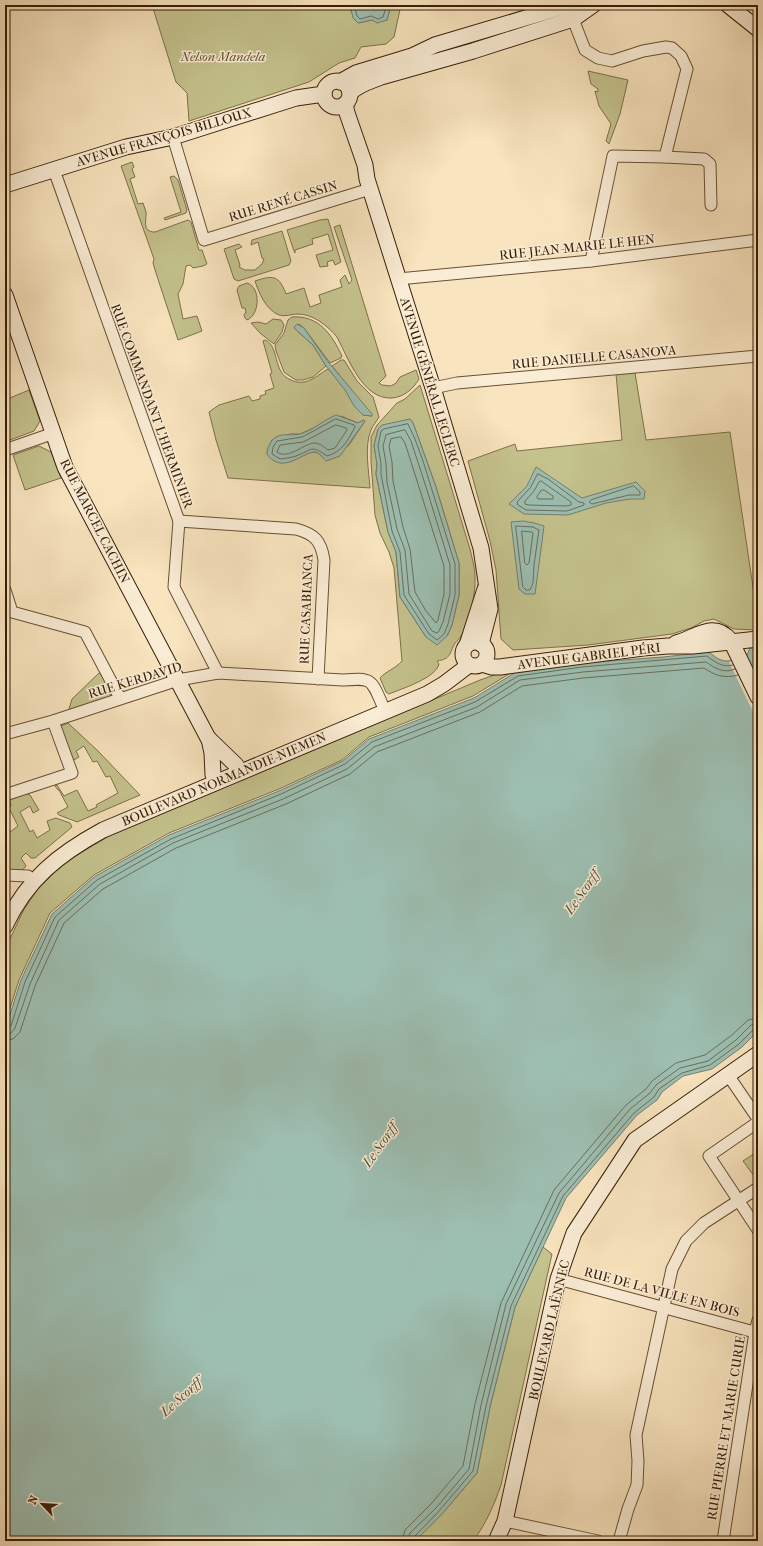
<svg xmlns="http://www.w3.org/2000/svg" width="763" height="1546" viewBox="0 0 763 1546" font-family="'IM FELL French Canon',serif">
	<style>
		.green { fill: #c4c28d; stroke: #7e704a; fill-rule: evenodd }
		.water { fill: #9dbfb2; stroke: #757e6d }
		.pier { fill: #f8e4be }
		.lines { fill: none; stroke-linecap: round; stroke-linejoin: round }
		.shore { stroke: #6a6e5c; stroke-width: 1 }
		.street-casing { stroke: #684f34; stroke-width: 13 }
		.secondary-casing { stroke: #381d06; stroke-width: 17 }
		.street { stroke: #faedd5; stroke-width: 11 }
		.secondary { stroke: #faedd5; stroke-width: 15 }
		.labels { text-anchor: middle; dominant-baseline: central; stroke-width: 3; stroke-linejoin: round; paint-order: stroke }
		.park-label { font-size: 13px; font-style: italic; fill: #624f2e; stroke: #faedd5 }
		.street-label { font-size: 13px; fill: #381d06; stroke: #faedd5 }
		.water-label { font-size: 14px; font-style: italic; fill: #564e3a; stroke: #faedd5 }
	</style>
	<rect width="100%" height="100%" fill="#f8e4be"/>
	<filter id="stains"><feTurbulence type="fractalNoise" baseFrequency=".005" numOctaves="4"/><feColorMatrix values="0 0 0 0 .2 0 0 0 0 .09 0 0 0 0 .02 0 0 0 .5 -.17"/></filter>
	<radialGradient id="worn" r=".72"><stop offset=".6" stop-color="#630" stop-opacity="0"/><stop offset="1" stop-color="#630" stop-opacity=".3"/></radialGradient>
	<g class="green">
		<path d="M152,5H350L351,11L359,23L372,20H387L391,5H401L394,37L386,44L361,47L355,58L339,63L309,82L189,121L187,93L176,82Z"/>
		<path d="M588,71L628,80L620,114L609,144L606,141L611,124L599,106L595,91L598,92V89L591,84Z"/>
		<path d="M132,162L134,167L132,169L135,177L130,179L138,204L143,203C144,206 145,209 146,212C147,219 141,232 155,232L188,220L191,222L199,250H202L207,264L203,266L193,268L190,265L186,266L183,284L178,294L183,319L197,316L202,331L178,340L156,273L153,263L154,259L121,166Z"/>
		<path d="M174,176L178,180L187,210L186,213L165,220L164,218L181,212L170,177Z"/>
		<path d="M328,219L341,262L335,265L333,260L327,262L328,266L320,267L316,255L333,250L328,234L312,239L313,244L295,250V253L294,251L287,230L320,220Z"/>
		<path d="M340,225L386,376L379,383L382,385L391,386L396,383L400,377L416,370L419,379C413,389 404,397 392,398C363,400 348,358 337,337C328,326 313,314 298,314C292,314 285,317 279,315C266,310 259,293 255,281C273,275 279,275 286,294L304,288L310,307L321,303L319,295L342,287L340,280L345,275L349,284L352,280L334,227Z"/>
		<path d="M282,231L291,261L289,265L238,281L234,279L224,249L239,244L242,247L235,250L240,265L239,267L245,270H255L262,264L264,259L262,258L258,242L251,245L252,240Z"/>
		<path d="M247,283C261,287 260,315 247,320L245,318L244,315L246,312L245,308H242L237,290L239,286Z"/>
		<path d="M292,317C319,315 332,335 342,356L341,358L330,363L304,328L299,324L295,329L313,345L326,366L313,377L303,380H296L288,375L284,372L276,351L275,345L284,333L288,320Z"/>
		<path d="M273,319L281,320L284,325L282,332L274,344L260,333L251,323L258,322L266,324Z"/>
		<path d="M265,340C280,346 272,373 291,380C297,383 304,383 310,380C316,378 322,372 328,369L338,379L363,415L372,416L332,366L341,360H344L357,381L373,397L379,417C377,421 373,425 371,430C364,446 369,472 370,488L228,478L216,440L209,412L219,405L249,396L252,401L260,399V396L266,394L265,391L274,388L270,374L272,373L263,341ZM341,416L358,423L364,420L365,421L349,445L327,461L318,453L314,452L274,461L267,453L272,440L290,434H300Z"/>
		<path d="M635,373L646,440L730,432L758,621V630L734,629L714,619L704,621L691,628L672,634L588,645L513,650L501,639L496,570L490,541L468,461L515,444L517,451L622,440L616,374Z"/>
		<path d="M420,385L470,549C472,558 475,568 475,576C476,592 470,623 461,636C460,639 457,641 455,643C449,654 451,659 437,661L439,664C436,678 401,689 389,694L386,692L380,678C386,671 395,669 402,661L394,568L389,552L380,533L375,515L371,462V437L377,425L397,403L405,399ZM410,419L413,423L436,487L459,563V595L452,625L447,636L426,637L400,597L396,552L388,532L376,474L377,464L374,446L378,429Z"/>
		<path d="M29,390L40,421L34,431L10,440L5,424V400Z"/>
		<path d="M39,446L51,452L61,478L25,490L13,455Z"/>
		<path d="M514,671L473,696L369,737L342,760L279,789L169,833L94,875L50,913L19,980L5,1024V953L10,939L23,911L37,890L64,863L107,837L480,680L503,672Z"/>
		<path d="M99,673L101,674L111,690L110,696L106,700L70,711L69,709L72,699Z"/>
		<path d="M68,723L98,751L140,795L77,822L59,815L57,813L68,807L59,790H58L55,786L57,785L64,796L77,790L88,811L97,807L96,805L118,793L110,776L106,777L97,761L93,762L84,746L76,751L79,757L72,761L59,727Z"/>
		<path d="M25,793L30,795L39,810L33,813L30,806L20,812L30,832L33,830L37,838L50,830L47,821L56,818L70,823L72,827L35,858H31L26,853L21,858L26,866L20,873L5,872V837L9,836L10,832L18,826L9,808L11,806L10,800Z"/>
		<path d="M758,1151V1173L754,1176L743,1161Z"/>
		<path d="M543,1247L552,1254L501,1485C494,1505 486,1524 473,1541H415L442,1514L477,1473L490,1407L515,1307Z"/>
	</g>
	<g class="water">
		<path d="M350,5H391L387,20L377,23L372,20L358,23L353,18Z"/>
		<path d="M297,324L304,328L325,358L372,414V416L363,415L354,406L345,390L326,366L313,345L295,329L294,327Z"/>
		<path d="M336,415L358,423L364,420L365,421L340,456L326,461C323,458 319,452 314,452C303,453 287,470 273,460C271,459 267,456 267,453C267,448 271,440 276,437C283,433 292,436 300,434C313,430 324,420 336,415Z"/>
		<path d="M410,419L413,423L436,487L459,563V595L452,625L447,636L437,645L426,637L400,597L396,552L388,532L376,474L377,464L374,446L378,429L382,425Z"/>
		<path d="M536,467L582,498L636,482L645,491L644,499H630L606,503L568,515L524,514L509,504L527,486Z"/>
		<path d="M523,521L534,523L544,526L535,594H525L519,589L511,522Z"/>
		<path d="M750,648H758V1031L742,1047L712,1069L683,1076L662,1092L657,1100L637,1115L566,1198L515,1307L490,1407L477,1473L442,1514L415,1541H5V1030L21,980L52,914L94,877L169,835L279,791L343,761L369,739L474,698L516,672L582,663L663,657L709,652C724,665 729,662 747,655Z"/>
	</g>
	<path class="pier" d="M747,655L758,678V722L729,662Z"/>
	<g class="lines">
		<g class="shore">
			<path d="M354,5L357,16L360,19L371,16L378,19L383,17L387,5"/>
			<path d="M336,419L354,425L355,427C348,440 342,452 327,456C310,444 313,450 296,456C291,458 285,458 280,459L272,454L273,447L277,441L302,437Z"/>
			<path d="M408,424L415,439L423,461L455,564V595L448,624L444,634L437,640L429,634L404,595L400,552L392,531L381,474V463L378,446L381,431L384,429Z"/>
			<path d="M336,425L346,428L347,430L335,448L328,450C324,447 320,443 314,443C303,444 288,460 277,452L280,445L303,442Z"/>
			<path d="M405,430L411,441L427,490L450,565V594L443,622L439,631L437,633L432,631L409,594L405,550L397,529L387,482L386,463L383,446L386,435Z"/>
			<path d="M401,437L405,443L444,566V594L438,620L436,623L426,611L415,592L410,549L403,527L393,481L392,462L389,446L391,439Z"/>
			<path d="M538,474L548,479L579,502L584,503V505L567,511L526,510L518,505L517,502L530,488Z"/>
			<path d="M541,481L571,502V505L566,506L528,505L525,504V501L534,491L539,482Z"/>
			<path d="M634,486L640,492V495H629L592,504L589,502L591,500Z"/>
			<path d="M542,490H544L553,496V499H538L537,497Z"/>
			<path d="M516,526L533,527L539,530L534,565L533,583L530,590H526L523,587Z"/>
			<path d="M522,531L532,532L533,533L529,563L527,565L525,563Z"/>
			<path d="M5,1029H8L11,1026L25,982L55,917L97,880L171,839L281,794L345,764L372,742L475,702L518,676L582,667L707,656C715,662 722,668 733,665"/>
			<path d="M5,1034L11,1033L15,1028L30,984L59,920L100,884L173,843L283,799L347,769L374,747L477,707L520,680L583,672L706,662C715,668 723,674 735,669"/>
			<path d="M5,1040L13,1039L20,1032L35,986L64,923L103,889L176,848L286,804L350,774L377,752L480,712L522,686L583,678L704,668C714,675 725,679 738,675"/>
			<path d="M402,1541L405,1530L431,1504L463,1466L475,1404L501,1303L554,1190L626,1105L646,1089L652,1081L676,1063L705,1055L732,1035L748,1020L758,1018"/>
			<path d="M408,1541L410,1533L436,1508L469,1469L481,1405L506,1304L559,1193L630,1109L650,1093L656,1085L680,1068L708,1061L736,1040L751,1025L758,1024"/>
			<path d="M413,1541L414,1537L439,1511L473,1471L486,1406L511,1306L563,1196L634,1113L654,1097L659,1089L682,1073L710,1065L739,1044L754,1029H758"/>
		</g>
		<defs>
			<g id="street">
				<path d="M573,19L585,50L598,58L612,61L643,51L666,47L672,48L681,56L687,69L665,157L613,156L591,261"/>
				<path d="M173,137L204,240L370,189"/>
				<path d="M665,157L704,159L710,164L711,205"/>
				<path d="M54,170L179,521L174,587L218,673"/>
				<path d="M398,279L591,261L758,240"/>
				<path d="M433,388L457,383L758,356"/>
				<path d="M5,450L54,433"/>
				<path d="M179,521L296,529C314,534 321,540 324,560L318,679"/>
				<path d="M5,590L12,612L85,632L120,698"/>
				<path d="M5,734L53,721L178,680L218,673L343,680C371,678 371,678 382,704"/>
				<path d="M5,795L72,773L53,721"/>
				<path d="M5,875L28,876"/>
				<path d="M728,1075L758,1119"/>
				<path d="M758,1122L709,1156L758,1230"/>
				<path d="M558,1279L758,1333"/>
				<path d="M505,1521L598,1541"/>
				<path d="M619,1541L628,1509L637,1485L638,1461L636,1435L672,1269L686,1241L704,1223L758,1188"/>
				<path d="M723,1541L755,1332L758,1320"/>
			</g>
			<g id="secondary">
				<path d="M728,5L758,29"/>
				<circle cx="337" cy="94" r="13"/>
				<path d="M340,82L356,73L412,56L435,45L569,5"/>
				<path d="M350,93C359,84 369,82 381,77L473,51L573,19L593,5"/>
				<path d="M345,104L347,113L365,165L367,179L433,388L481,548L490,609L481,644"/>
				<path d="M5,185L126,147L173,137L296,98L324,94"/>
				<path d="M5,295L65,467L208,738L236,765"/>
				<circle cx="475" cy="654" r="12"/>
				<path d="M676,643C697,637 714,620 731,641L758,697"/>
				<path d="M467,645L485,589"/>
				<path d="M482,664L492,667H500L643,648L668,646H693L758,639"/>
				<path d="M209,739L212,753L213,775"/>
				<path d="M5,926C27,879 59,854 103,830L427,694L444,684L469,665"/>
				<path d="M496,1541L505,1521L558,1279L574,1233L635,1140L758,1054"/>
			</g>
		</defs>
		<use href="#street" class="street-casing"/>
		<use href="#secondary" class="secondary-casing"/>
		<use href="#street" class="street"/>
		<use href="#secondary" class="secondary"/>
	</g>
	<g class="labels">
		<g class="park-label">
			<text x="223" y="56">Nelson Mandela</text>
		</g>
		<g class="street-label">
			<text transform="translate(164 137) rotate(-16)">AVENUE FRANÇOIS BILLOUX</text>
			<text transform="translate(283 201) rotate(-17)">RUE RENÉ CASSIN</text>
			<text transform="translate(577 247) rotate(-6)">RUE JEAN-MARIE LE HEN</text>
			<text transform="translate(594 357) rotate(-5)">RUE DANIELLE CASANOVA</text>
			<text transform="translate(430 382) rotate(73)">AVENUE GÉNÉRAL LECLERC</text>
			<text transform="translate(152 406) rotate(70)">RUE COMMANDANT L'HERMINIER</text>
			<text transform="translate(95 521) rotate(63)">RUE MARCEL CACHIN</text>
			<text transform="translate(306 609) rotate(-88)">RUE CASABIANCA</text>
			<text transform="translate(589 656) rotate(-7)">AVENUE GABRIEL PÉRI</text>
			<text transform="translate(135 680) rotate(-17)">RUE KERDAVID</text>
			<text transform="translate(224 779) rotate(-23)">BOULEVARD NORMANDIE-NIEMEN</text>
			<text transform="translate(662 1292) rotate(15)">RUE DE LA VILLE EN BOIS</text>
			<text transform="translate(549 1330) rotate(-77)">BOULEVARD LAËNNEC</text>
			<text transform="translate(726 1428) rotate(-81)">RUE PIERRE ET MARIE CURIE</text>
		</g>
		<g class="water-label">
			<text transform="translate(582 892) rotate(-55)">Le Scorff</text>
			<text transform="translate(380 1145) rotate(-55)">Le Scorff</text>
			<text transform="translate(181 1397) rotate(-42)">Le Scorff</text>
		</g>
	</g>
	<rect width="763" height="1546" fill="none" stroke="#f8e4be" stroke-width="20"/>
	<rect x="6" y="6" width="751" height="1534" fill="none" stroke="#381d06" stroke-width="2"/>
	<rect x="10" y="10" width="743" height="1526" fill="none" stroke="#381d06"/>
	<g transform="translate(42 1504) rotate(295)" stroke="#faedd5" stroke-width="3" paint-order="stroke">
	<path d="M0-3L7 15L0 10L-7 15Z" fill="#381d06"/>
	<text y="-6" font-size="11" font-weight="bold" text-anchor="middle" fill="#381d06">N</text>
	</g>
	<rect width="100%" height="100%" filter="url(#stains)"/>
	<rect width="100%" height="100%" fill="url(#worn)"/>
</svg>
